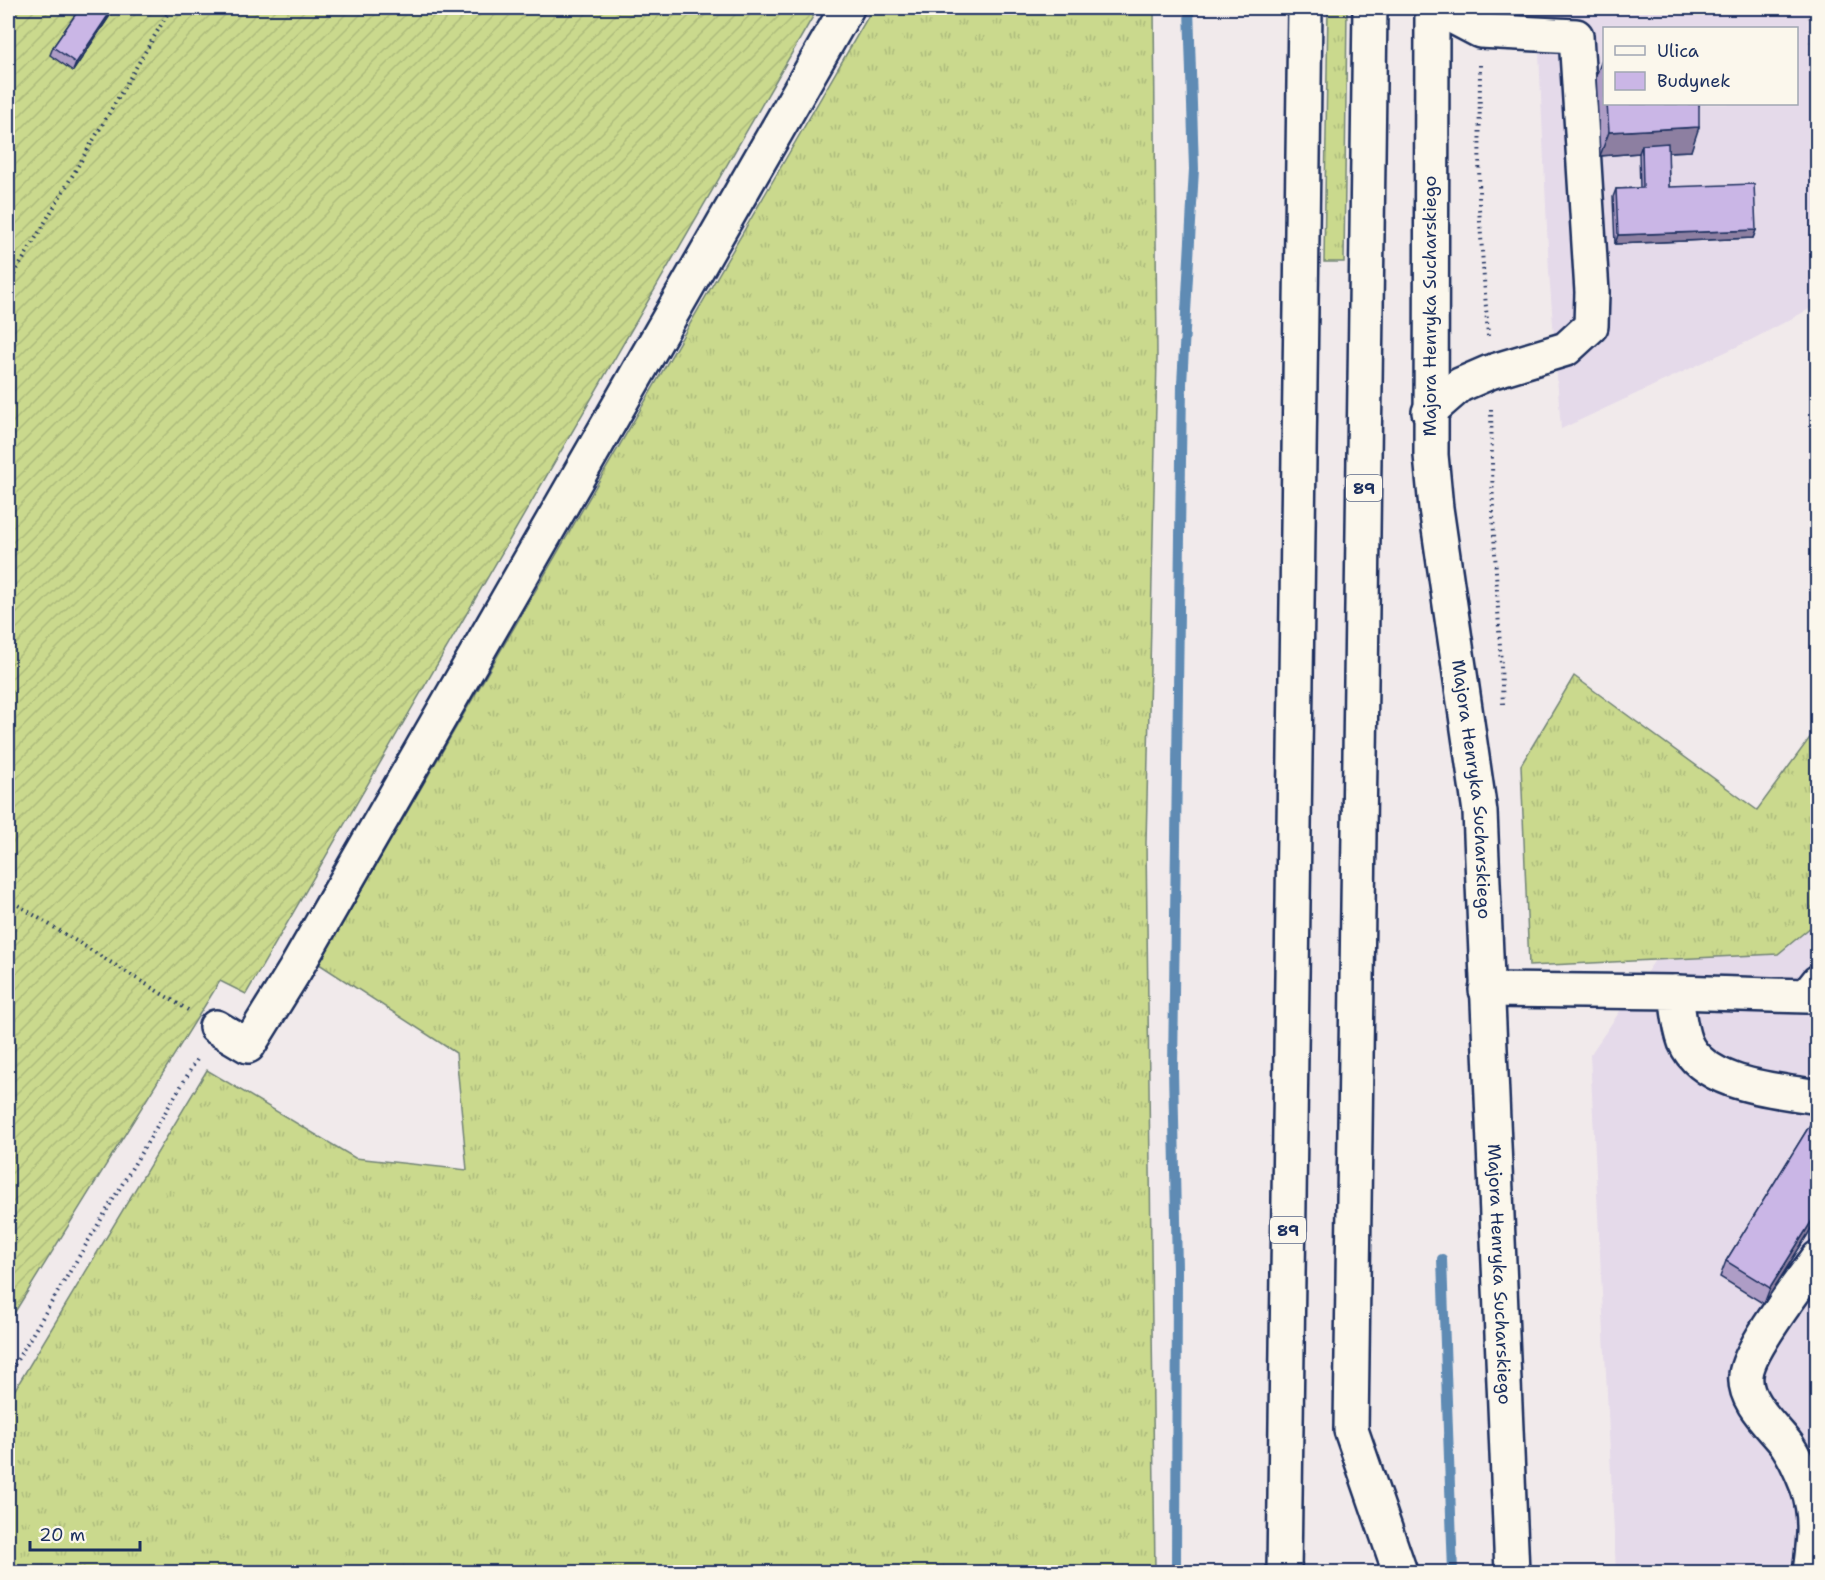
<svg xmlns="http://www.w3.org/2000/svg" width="1825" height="1580" viewBox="0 0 1825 1580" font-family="'Shantell Sans',sans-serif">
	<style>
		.built { fill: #e5daea; fill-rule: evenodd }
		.industrial { fill: url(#industrial-grid) }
		.grass { fill: url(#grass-tufts); stroke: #728476; stroke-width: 1.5 }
		.garden { fill: url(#garden-furrows); stroke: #728476; stroke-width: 1.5 }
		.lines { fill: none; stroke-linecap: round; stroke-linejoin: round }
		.stream { stroke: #5f8bb4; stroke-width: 10 }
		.minor-casing { stroke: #1b2f5e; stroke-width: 38 }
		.highway-casing { stroke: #1b2f5e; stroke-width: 38 }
		.path { stroke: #1b2f5e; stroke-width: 4; stroke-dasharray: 1.5 4.5; stroke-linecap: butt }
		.minor { stroke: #fbf7ec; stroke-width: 33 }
		.highway { stroke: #fbf7ec; stroke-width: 33 }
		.wall { fill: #ae9dc6; stroke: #1b2f5e; stroke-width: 1.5 }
		.shaded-wall { fill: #8d7fa1; stroke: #1b2f5e; stroke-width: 1.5 }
		.building { fill: #cab6e6; stroke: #1b2f5e; stroke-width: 1.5 }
		.labels { text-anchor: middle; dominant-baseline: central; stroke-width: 6; stroke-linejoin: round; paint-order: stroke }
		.shield { fill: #fbf7ec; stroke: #5e6b89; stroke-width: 1.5 }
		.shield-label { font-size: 16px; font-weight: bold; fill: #1b2f5e }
		.street-label { font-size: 18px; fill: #1b2f5e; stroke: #fbf7ec }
	</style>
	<defs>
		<pattern id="industrial-grid" width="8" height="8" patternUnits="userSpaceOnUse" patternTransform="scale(1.5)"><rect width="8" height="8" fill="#e5daea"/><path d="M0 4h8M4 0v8" fill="none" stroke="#c4bbcb"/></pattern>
		<pattern id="grass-tufts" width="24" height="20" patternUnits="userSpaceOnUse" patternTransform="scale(1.5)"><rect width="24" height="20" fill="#cad98d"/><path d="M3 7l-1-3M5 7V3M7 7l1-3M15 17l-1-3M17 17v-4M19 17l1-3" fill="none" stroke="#adbb7c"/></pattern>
		<pattern id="garden-furrows" width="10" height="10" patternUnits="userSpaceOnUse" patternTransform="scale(1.5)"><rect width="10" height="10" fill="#cad98d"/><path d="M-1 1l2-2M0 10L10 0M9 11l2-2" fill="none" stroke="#adbb7c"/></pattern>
	</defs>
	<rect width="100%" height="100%" fill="#f1eaeb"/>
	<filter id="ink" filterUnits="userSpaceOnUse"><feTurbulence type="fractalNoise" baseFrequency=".0167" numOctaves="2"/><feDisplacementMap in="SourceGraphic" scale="12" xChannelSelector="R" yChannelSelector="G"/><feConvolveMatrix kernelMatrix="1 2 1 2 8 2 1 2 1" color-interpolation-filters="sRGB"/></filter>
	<g filter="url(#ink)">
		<g class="built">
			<path d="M1537,8H1807L1817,230V305L1751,340L1561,429L1549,272ZM1604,28H1796V104H1604Z"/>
			<path d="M1817,728V1572H1616L1590,1055L1757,811Z"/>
		</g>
		<path class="industrial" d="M1807,8H1817V138L1813,135Z"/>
		<g class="grass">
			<path d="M873,8H1154L1157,358L1146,843L1155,1572H8V1401L207,1070L355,1158L467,1170L456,1053L319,964Z"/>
			<path d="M1328,8H1347L1344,262H1324Z"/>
			<path d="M1574,676L1757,810L1817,728V922L1778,954L1529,966L1521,765Z"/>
		</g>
		<path class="garden" d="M8,8H818L246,994L220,981L8,1323Z"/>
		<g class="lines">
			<g class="stream">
				<path d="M1442,1259L1453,1572"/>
				<path d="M1176,1572L1177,1269L1173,1069L1182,384L1194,169L1189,8"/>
			</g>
			<defs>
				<g id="minor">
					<path id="s1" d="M1432,8L1431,455L1436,508L1480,812L1512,1572"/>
					<path d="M1429,412L1460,385L1490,372L1566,349L1591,326L1592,292L1576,36L1480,31L1436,8"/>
					<path d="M1486,990L1676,992C1678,1009 1679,1026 1685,1042C1704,1086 1777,1090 1818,1097"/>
					<path d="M1676,992L1807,996L1818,982"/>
					<path d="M216,1027L248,1046L295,970L847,8"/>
					<path d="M1810,1572C1814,1543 1818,1515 1807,1486C1802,1473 1795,1457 1787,1445C1773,1426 1743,1402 1746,1375C1748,1349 1801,1282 1818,1258"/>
				</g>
				<g id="highway">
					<path d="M1370,8L1351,1430L1400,1572"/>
					<path d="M1284,1572L1305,8"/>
				</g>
			</defs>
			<use href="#minor" class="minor-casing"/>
			<use href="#highway" class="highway-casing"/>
			<g class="path">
				<path d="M1480,65L1479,208L1488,336"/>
				<path d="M8,285L171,8"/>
				<path d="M1491,409L1493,515L1503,704"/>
				<path d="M8,899L188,1010"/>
				<path d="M8,1375L199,1056"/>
			</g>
			<use href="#minor" class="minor"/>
			<use href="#highway" class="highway"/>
		</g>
		<g class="wall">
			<path d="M80,8H115L73,71L50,55L53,47Z"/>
			<path d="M1605,52V104H1699L1691,151L1668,152L1669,187L1756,230L1753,238L1615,244L1613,197L1616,189L1640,188L1639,153L1600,156L1596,76Z"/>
			<path d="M1818,1112V1218L1764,1304L1720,1277L1726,1261Z"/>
		</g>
		<g class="shaded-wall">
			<path d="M113,8H115L73,71L76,63Z"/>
			<path d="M1699,127L1691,151L1642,153V145L1639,153L1600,156L1609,132Z"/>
			<path d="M1756,230L1753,238L1615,244L1618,235Z"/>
			<path d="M1818,1211V1218L1764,1304L1770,1288Z"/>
		</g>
		<g class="building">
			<path d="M80,8H113L76,63L53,47Z"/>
			<path d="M1607,104H1699V127L1609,132Z"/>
			<path d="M1668,143L1669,187L1754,184L1756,230L1618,235L1616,189L1643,188L1642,145Z"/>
			<path d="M1818,1112V1211L1770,1288L1726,1261Z"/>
		</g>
	</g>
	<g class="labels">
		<g class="shield">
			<rect x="1346" y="475" width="36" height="26" rx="4.5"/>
			<rect x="1270" y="1217" width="36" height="26" rx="4.5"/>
		</g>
		<g class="shield-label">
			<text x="1364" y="488">89</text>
			<text x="1288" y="1230">89</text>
		</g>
		<g class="street-label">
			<text transform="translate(1430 306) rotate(-90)">Majora Henryka Sucharskiego</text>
			<text stroke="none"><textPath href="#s1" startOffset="784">Majora Henryka Sucharskiego</textPath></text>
			<text stroke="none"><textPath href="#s1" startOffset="1270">Majora Henryka Sucharskiego</textPath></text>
		</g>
	</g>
	<rect width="1825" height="1580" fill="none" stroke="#fbf7ec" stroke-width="30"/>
	<rect x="15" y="15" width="1795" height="1550" fill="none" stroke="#1b2f5e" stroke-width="2" filter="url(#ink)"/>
	<rect x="1603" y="27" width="195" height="78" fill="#fbf7ec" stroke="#a1a7b3" stroke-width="1.5"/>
	<rect x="1615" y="46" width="30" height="9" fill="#fbf7ec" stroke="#a1a7b3" stroke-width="1.5"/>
	<text x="1657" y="57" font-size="18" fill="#1b2f5e">Ulica</text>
	<rect x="1615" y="72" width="30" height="18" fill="#cab6e6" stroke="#a1a7b3" stroke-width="1.5"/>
	<text x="1657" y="87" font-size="18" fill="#1b2f5e">Budynek</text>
	<path d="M30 1541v9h110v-9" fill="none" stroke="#1b2f5e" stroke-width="3"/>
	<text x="39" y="1541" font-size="18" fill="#1b2f5e" stroke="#fbf7ec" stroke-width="4.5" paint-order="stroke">20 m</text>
</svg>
